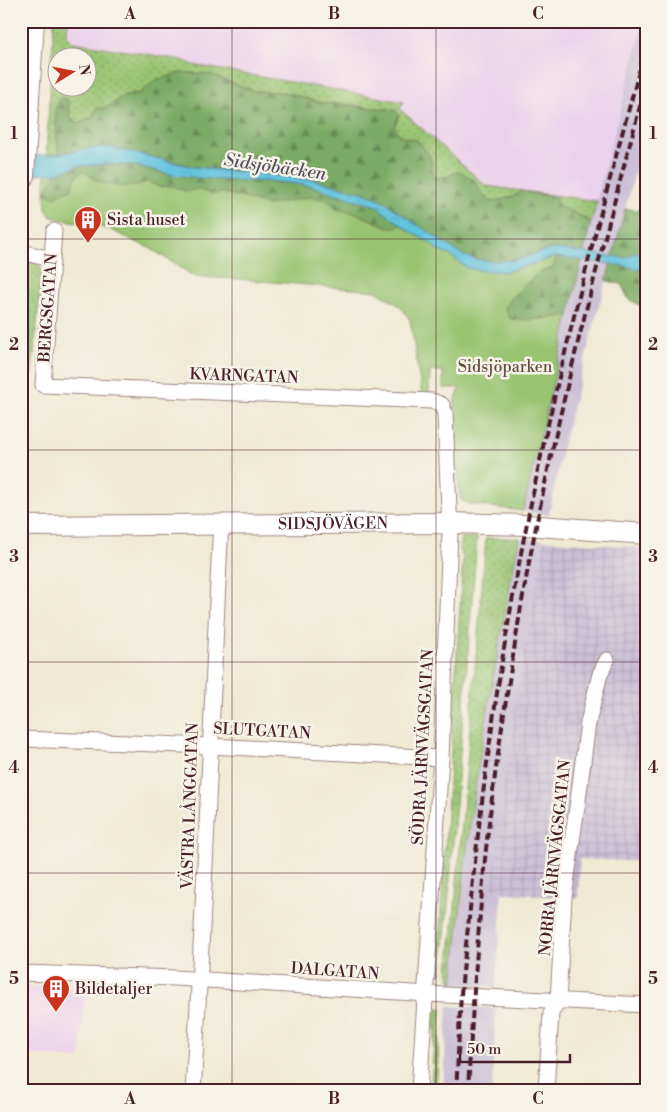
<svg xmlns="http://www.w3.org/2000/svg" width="667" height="1112" viewBox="0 0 667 1112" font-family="'Libre Bodoni',serif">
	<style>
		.built { fill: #ecd1eb }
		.industrial { fill: url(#industrial-grid) }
		.railway { fill: #cbbfd5 }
		.grass { fill: url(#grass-dots); stroke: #71724e; fill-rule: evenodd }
		.forest { fill: url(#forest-firs); stroke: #626447 }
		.park { fill: #98c471; stroke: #71724e }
		.water { fill: url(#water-ripples); stroke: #567185 }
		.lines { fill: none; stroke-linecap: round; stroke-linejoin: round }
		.minor-casing { stroke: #9d8480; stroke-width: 17 }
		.tertiary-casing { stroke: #9d8480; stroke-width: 22 }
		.trunk-casing { stroke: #9d8480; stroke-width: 28 }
		.minor { stroke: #fff; stroke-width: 15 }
		.tertiary { stroke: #fff; stroke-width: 20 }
		.trunk { stroke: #fff; stroke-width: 26 }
		.rail { stroke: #4a1f2b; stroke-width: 4; stroke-dasharray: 8 4; stroke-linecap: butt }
		.grid { fill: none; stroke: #4a1f2b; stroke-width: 1; stroke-opacity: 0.55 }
		.labels { text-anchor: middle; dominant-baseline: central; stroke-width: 5; stroke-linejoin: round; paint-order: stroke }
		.poi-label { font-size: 16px; fill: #4a1f2b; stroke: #f7f3e8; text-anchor: start }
		.street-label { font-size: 16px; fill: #4a1f2b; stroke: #f7f3e8 }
		.park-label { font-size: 16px; fill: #615140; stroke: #f7f3e8 }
		.water-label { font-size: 18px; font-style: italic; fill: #515061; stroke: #f7f3e8 }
		.neatline { fill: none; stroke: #4a1f2b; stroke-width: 2 }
		.grid-label { font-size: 16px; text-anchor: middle; font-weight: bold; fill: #4a1f2b }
	</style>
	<defs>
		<pattern id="industrial-grid" width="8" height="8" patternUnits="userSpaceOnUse" patternTransform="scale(1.25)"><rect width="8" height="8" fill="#cbbfd5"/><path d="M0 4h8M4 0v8" fill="none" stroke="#b0a4b7"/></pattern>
		<pattern id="grass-dots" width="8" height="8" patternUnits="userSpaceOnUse" patternTransform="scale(1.25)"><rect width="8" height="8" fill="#98c471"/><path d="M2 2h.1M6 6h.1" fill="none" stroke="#7e9f5d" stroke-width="1.8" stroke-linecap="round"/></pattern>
		<pattern id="forest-firs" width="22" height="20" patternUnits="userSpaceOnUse" patternTransform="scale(1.25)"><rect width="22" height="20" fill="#7aaa63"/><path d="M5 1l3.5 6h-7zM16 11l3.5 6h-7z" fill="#668a52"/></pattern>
		<pattern id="water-ripples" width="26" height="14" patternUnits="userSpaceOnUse" patternTransform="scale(1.25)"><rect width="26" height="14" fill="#61c3df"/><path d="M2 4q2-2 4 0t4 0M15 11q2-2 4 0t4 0" fill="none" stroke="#56a7c0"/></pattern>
	</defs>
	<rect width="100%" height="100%" fill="#f7f3e8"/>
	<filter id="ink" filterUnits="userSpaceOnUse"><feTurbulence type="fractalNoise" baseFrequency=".02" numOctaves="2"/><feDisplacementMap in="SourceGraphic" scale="10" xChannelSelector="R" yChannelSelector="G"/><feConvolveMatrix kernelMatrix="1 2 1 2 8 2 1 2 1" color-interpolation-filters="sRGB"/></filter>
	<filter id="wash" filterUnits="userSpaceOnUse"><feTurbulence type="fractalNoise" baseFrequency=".0096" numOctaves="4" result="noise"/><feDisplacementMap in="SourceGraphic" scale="20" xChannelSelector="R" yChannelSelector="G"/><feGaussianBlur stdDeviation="1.12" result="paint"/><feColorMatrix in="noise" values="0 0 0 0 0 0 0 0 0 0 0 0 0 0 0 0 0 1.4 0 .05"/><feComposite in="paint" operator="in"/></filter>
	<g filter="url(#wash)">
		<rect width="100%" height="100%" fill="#f0ead4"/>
		<g class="built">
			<path d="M68,21H644L597,201L486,186L400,109L404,103L194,65L182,60L73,42L67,36Z"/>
			<path d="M21,986L85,988L80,1059L21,1054Z"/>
		</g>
		<path class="industrial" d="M543,540L646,548V862L580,859L578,898L491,892L508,747Z"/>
		<g class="railway">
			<path d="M644,21H646V131L586,355L564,441L549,515L523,511L552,386L591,222Z"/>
			<path d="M519,538L543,540L508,747L492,892L502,893L496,987L453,984L462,891L474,797L495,669Z"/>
			<path d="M448,1006L496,1008L492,1091H443Z"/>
		</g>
		<g class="grass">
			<path d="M54,21H68L67,36L73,42L182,60L194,65L404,102L400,109L486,186L597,201L591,222L573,212L561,208L513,197L491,202L482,194L474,180L446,177L434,178L430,156L418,141L400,136L394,127L399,115L353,105L322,103L283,92L254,91L212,75L154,81L140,93L125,95L108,107L96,109L92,118L80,123L70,119L68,101L61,97L58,173L50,183L45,193L47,137ZM58,58H88V88H58Z"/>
			<path d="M32,261C38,262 40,265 42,271L32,375H26L23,340L27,268L28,263Z"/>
			<path d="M461,537L477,538L448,905L441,973L437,974L463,558L459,550Z"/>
			<path d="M486,538H519C503,623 487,709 474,795C465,858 459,921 453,984L448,972L455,906Z"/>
			<path d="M430,1008H441L436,1091H431L435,1028L428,1014Z"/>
		</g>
		<g class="forest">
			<path d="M182,72L212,75L254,91L283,92L322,103L395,110L399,115L394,127L400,136L418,141L430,156L434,178L446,177L459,171L474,180L482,194L491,202L513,197L521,191L555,197L561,208L573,212L591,222L569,315C548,319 530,321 509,319L505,308L513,296L539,272L553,268L549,249C519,260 496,267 464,256L380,199L361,192L311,179L195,167L109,147L89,148L58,154L55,109L61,97L68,101L71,119L80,123L92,118L96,109L108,107L125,95L140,93L154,81Z"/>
			<path d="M106,164L133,165L173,175L280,182L311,186L376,206L401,225L392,228L375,222L358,214L336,209L327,200L310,197L268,205L233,195L222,193L211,194L198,189L187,192L172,186L159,187L148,182C130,188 107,190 92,176H77L72,189L54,197L46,193C48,186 52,177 58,172C70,165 93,165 106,164Z"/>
			<path d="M625,209L646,210V307H643L628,299L621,284L606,281Z"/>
		</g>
		<path class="park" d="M83,171C88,174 94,180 100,182C117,189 132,187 148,182L159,187L172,186L187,192L198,189L211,194L222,193L233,195L268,205L310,197L327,200L336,209L358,214L375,222L392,228L401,225L432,244L438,251L450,255L467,268L506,272L556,257L553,268L539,272L513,296L505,308L510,319C530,321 549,319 569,315L523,511L469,504L461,500L459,493L455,401L460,388H443V371H430L429,395H422L410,320L400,306L376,291L238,279L195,277L153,250L109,229L51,217L46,209L45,193L54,197L71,189L77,176Z"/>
		<path class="water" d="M109,147L194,167L311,179L361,192L380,199L464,256C483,262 504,263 523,258C535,255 545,249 557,249L626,258L634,253L646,252V271L625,266L556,257L506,272L486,271L467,268L450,255L438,251L432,244L408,230L376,206L311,186L280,182L220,180L173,175L133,165L106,164L77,166L58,173L21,175V157L58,154L89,148Z"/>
	</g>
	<g filter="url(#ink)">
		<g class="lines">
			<defs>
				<g id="minor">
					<path d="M54,231L43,385L432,401L442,405L445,414L450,533L441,758L419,1091"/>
					<path d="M21,252L51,259"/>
					<path d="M21,739L210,746L441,758"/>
					<path d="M21,973L175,978L445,995L646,1005"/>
					<path d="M193,1091C205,902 211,713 221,523"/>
					<path d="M546,1091L551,1013L558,1001L564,897L578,800L588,723L600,674L607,660"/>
				</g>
				<g id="tertiary">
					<path id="s1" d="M21,526L450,523L526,525L646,534"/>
				</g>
				<path id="trunk" d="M21,175L31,21"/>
			</defs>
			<use href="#minor" class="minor-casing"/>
			<use href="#tertiary" class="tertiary-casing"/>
			<use href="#trunk" class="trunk-casing"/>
			<use href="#minor" class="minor"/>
			<use href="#tertiary" class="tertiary"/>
			<use href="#trunk" class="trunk"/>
			<g class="rail">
				<path d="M456,1091C458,1059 459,1027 461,995C463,966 467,938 470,909C483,780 501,651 527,523C559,362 603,204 646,46"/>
				<path d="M468,1091C472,1010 478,930 486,849C494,774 506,699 518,625C548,442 598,263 646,84"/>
			</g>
		</g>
	</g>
	<path class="grid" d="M232,21V1091M436,21V1091M21,239H646M21,450H646M21,662H646M21,873H646"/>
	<defs>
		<symbol id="building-pin" viewBox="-11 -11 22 30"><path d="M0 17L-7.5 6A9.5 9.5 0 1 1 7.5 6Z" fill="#c8321e" stroke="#f7f3e8"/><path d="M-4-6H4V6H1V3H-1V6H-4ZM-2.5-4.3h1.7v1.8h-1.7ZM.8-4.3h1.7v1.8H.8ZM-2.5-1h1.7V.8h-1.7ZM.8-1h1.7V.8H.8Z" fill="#fff"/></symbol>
	</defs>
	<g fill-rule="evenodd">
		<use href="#building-pin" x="72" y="204" width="32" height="43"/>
		<use href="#building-pin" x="40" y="973" width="32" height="43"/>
	</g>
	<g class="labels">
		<g class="poi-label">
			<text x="107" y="220">Sista huset</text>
			<text x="75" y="989">Bildetaljer</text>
		</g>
		<g class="street-label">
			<text transform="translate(48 308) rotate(-86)">BERGSGATAN</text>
			<text transform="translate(244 376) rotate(2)">KVARNGATAN</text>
			<text stroke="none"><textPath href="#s1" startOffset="312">SIDSJÖVÄGEN</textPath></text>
			<text transform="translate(262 731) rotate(3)">SLUTGATAN</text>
			<text transform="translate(423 747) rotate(-87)">SÖDRA JÄRNVÄGSGATAN</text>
			<text transform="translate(190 806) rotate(-88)">VÄSTRA LÅNGGATAN</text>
			<text transform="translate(555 858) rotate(-84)">NORRA JÄRNVÄGSGATAN</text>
			<text transform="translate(335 971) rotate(4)">DALGATAN</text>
		</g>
		<g class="park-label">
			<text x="505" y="367">Sidsjöparken</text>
		</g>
		<g class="water-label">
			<text transform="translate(275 167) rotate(8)">Sidsjöbäcken</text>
		</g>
	</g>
	<rect width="667" height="1112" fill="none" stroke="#f7f3e8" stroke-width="55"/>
	<g transform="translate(72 72) rotate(80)"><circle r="24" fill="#f7f3e8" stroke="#b29e9c"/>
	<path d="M0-4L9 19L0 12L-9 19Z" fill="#c8321e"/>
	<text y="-8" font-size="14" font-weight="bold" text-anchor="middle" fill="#4a1f2b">N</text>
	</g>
	<path d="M460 1054v8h110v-8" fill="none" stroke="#4a1f2b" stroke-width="2.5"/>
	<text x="467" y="1054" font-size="15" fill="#4a1f2b" stroke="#f7f3e8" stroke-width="4" paint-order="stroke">50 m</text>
	<rect x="28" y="28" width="612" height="1056" class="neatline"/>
	<g class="grid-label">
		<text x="130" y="19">A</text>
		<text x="334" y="19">B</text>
		<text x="538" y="19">C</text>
		<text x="14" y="139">1</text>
		<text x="653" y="139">1</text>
		<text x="14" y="350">2</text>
		<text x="653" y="350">2</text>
		<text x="14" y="562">3</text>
		<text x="653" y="562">3</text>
		<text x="14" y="773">4</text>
		<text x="653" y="773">4</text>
		<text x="14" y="984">5</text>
		<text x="653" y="984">5</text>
		<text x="130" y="1104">A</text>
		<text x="334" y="1104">B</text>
		<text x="538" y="1104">C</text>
	</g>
</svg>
